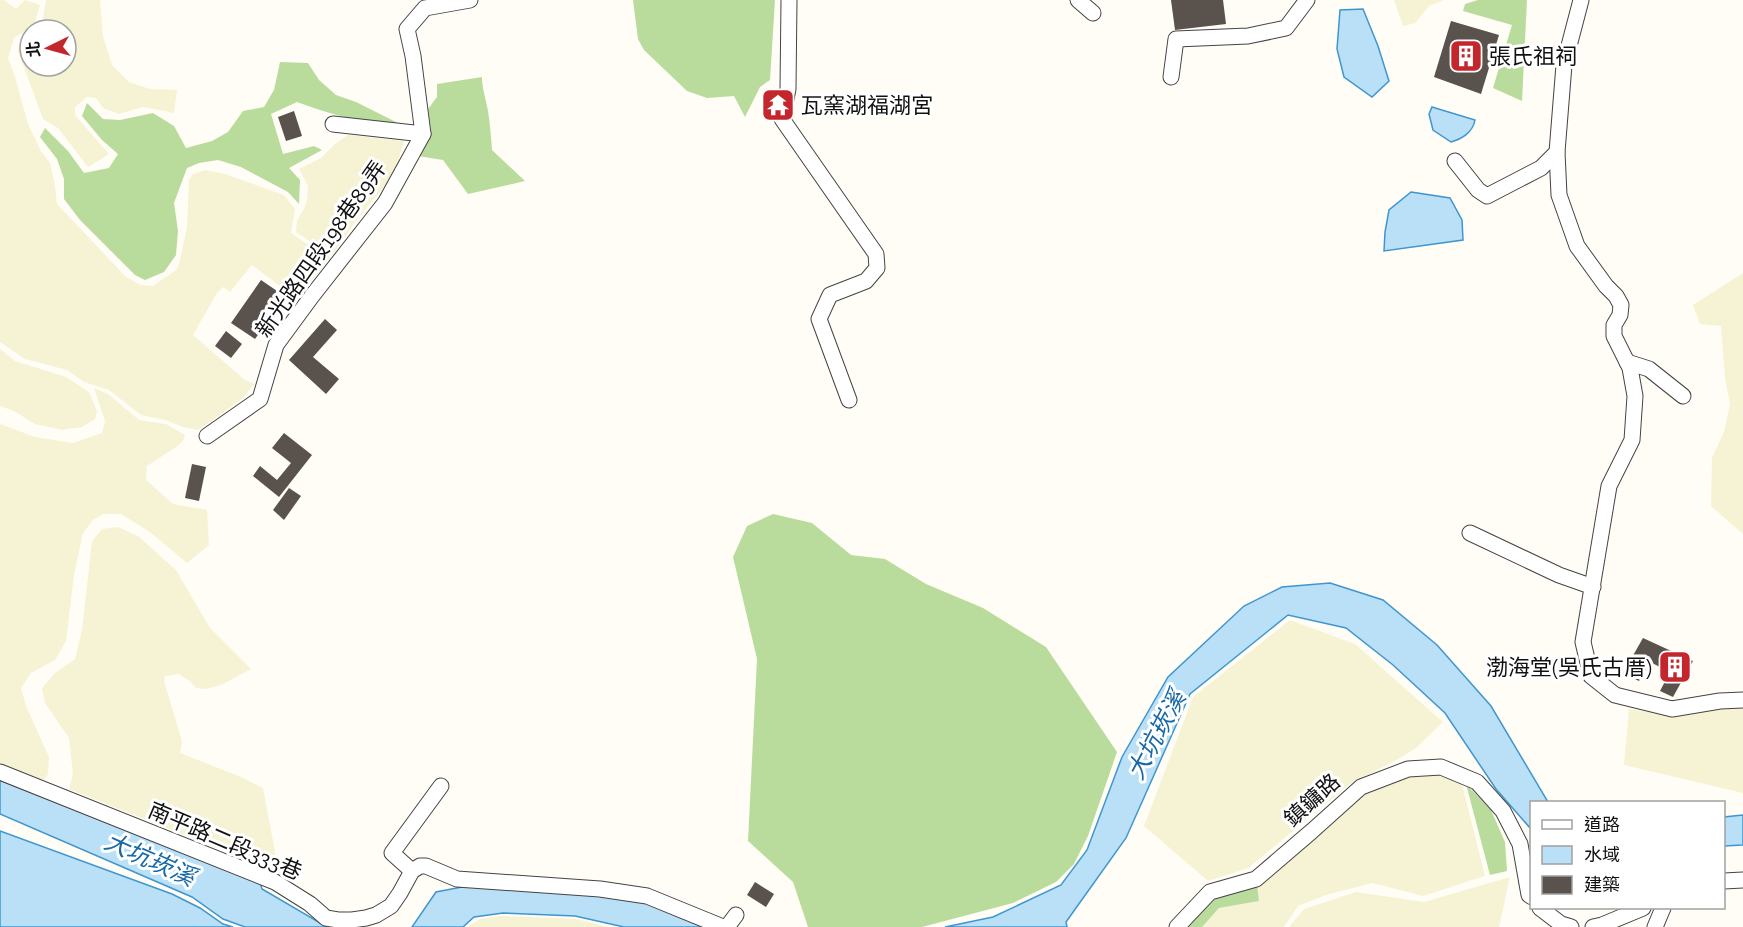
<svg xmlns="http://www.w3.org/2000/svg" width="1743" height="927" viewBox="0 0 1743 927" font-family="'Zilla Slab','Noto Sans TC',serif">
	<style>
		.farmland { fill: #f6f3d4 }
		.forest { fill: #b9dc9c }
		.water { fill: #b9e0f7; stroke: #3f96cf; stroke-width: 1.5 }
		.building { fill: #5a524d }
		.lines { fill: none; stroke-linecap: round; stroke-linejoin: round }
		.minor-casing { stroke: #444; stroke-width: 17 }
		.minor { stroke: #fff; stroke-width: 15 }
		.labels { text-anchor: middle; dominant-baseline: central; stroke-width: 6; stroke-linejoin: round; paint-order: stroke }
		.poi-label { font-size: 22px; fill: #111; stroke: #fff; text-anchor: start }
		.street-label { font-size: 22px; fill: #111; stroke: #fff }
		.water-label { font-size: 24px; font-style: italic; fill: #1768a6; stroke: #fff }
	</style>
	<rect width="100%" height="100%" fill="#fffdf5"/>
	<g class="farmland">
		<path d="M0,0H4L16,9L25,0L40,5L34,25L14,38L8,58L15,77L28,124L41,151L50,163L55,186L57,204L126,277L141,285L153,286L176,270L179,264L187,228L189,180L193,174L205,170L225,174L284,195L295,209L291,233L304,242L331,257L297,299L252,265L230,292L223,287L217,293L193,335L245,380L254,384L241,400L198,430L183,427L165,420L141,415L109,390L84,382L67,370L25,359L0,342Z"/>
		<path d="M46,0H100L103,36L112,65L129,82L150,89L177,90L174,113L143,107L119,114L103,108L96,98L87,97L75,107V115L109,154L88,167L58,128L43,119L18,51L21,41L30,33V66H66V30H34L42,23Z"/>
		<path d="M1394,0H1444L1429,6L1415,23L1403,26Z"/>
		<path d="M348,135L404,141L394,175L358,218L334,253L317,246L296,232L297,220L304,209L307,200L308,186L299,169L321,158L335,144Z"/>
		<path d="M1743,273V534L1711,506L1712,458L1724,432L1730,404L1725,378L1721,326L1700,324L1693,305Z"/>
		<path d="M0,349L15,361L66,377L89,392L97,411L95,419L82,427L62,430L35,424L14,411L0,406Z"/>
		<path d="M94,388L108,394L139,420L166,424L185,435L183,441L176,447L147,466L146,480L173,504L207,510L209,545L187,563L150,532L121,514H103L93,520L83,533L74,575L66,641L55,660L31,673L21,688L26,706L49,757L48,774L44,780L0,765V424L35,437L73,443L102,433L105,421Z"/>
		<path d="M118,527L138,536L176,570L210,628L251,669L221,685L206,689L196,688L190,681L178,674L165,676L164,681L182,741L180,753L241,777L263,788L279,873L69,789L73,774L69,738L45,703L42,688L55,673L75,659L82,630L92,541L102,529Z"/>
		<path d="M1290,620L1355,644L1443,722L1416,748L1400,758L1350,784L1248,868L1208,881L1144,826L1193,697Z"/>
		<path d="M1743,707V793L1624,765L1629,709L1665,714L1711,708Z"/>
		<path d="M1441,774L1462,784L1485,876L1423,896L1372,883L1326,895L1298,906L1284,927H1202L1219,908L1259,901L1257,885L1371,789L1407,777Z"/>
		<path d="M1510,877L1499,927H1289L1304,909L1356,892L1424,902Z"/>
		<path d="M501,916L576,919L609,927H467L480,919Z"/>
	</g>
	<g class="forest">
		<path d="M633,0H775L770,80L760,87L745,117L734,96L707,98L687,91L665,70L644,50L638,39Z"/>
		<path d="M1478,0H1527L1522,101L1493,88L1512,25L1463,11L1465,4Z"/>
		<path d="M280,62L308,63L319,80L336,95L356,102L402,125C363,124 333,115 297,102L271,114L283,154L314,146L322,150L289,168L300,180L299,204L288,192L241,167L218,160L199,163L187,168L174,203L178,231L176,255L164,272L145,280L135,275L80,220L64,199V179L57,159L40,137L45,128L68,151L84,173L109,168L118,154L102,140L82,116L87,103L103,119L120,120L153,113L174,126L186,148L212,141L228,132L243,111L264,107L274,90Z"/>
		<path d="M482,77C482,89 486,99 488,111C490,124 491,136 492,150L525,181L468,194L443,160L418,156L431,131L428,109L437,97V84Z"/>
		<path d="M773,514L812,523L851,555L885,559L926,584L983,608L1046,647L1117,752L1088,836L1074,864L1056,882L1013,903L922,927H808L793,882L748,841L757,659L733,557L747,526Z"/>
		<path d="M1466,784L1491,810L1505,842L1507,871L1490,875Z"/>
		<path d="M1257,885L1259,901L1219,908L1202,927H1189L1213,899Z"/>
	</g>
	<g class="water">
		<path d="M1363,9L1378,46L1389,81L1372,97L1344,77L1337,49L1340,10Z"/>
		<path d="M1432,107L1475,120C1473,132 1462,139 1451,142L1433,130L1429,114Z"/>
		<path d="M1411,192L1450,198L1462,220L1463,240L1384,251L1385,232L1389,210Z"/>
		<path d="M1330,583L1383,600L1437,645L1491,706L1548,802H1532L1531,829L1496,789L1445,713L1393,665L1346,628L1288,615L1190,694L1126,838L1066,922L1067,927H945L993,917L1061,885L1087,850L1122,757L1168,677L1244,606L1282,587Z"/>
		<path d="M0,780L260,882L262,889L327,927H245L223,919L192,897L0,814Z"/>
		<path d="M1743,815V845L1724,846V817Z"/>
		<path d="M0,831L172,894L200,908L223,924L233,927H0Z"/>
		<path d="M467,886L595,893L646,901L713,927H624L575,916L503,913L474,917L463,927H412L436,892Z"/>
	</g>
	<g class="building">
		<path d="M1171,0H1223L1226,24L1175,30Z"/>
		<path d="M1451,21L1499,35L1481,94L1434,77Z"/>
		<path d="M771,91L793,95L785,120L764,114Z"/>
		<path d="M294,111L302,136L286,141L278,117Z"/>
		<path d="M261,280L280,293L265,315L270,318L255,339L231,323Z"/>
		<path d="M325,319L337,330L313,357L339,379L326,394L289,360Z"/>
		<path d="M226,331L242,344L231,358L215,346Z"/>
		<path d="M284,433L312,455L279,497L253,476L260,466L277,480L291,463L272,448Z"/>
		<path d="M192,464L206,467L199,501L185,498Z"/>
		<path d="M289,488L301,496L284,520L273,510Z"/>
		<path d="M1643,638L1693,661L1673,697L1660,691L1670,672L1650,662L1639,681L1623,673Z"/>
		<path d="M755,882L774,894L766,907L747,895Z"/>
	</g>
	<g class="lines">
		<defs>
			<g id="minor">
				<path d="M789,0L788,89L782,119L876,254L877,268L866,281L830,295L819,319L849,400"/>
				<path d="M1078,0L1093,13"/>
				<path d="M1171,77L1176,39L1248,36L1286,28L1307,0"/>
				<path d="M333,124L423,134"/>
				<path d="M1557,152L1559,195L1577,246L1606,286L1616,296L1621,305L1620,315L1614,325V336L1630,368L1635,396L1632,440L1609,486L1583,642L1591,676L1615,695L1672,709L1720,701L1743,700"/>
				<path d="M1455,161L1478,190L1487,196L1541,168L1557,152L1564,65L1581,0"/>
				<path d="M1627,362L1649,369L1683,396"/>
				<path d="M207,436L260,399L276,345L312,296L385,203L423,134L413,56L407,29L425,8L470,0"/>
				<path d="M1470,533L1559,575L1593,587"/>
				<path d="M0,772L275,882L310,904L326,918L338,920H352L366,918L376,915L391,906L400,893L412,871L420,866H426L457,879L600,889L647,896L723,927"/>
				<path d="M412,871L392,853L441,786"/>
				<path d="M1724,881L1743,880"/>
				<path d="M1540,908L1561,924L1571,927"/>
				<path d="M727,927L736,915"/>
				<path d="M1177,927L1210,892L1256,879L1312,831L1361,787L1408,769L1441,767L1477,782L1503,811L1520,844L1529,895L1532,897"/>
				<path d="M1593,927L1602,925L1643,908"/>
				<path d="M1655,927L1663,908"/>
			</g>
		</defs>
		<use href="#minor" class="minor-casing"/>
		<use href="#minor" class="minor"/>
	</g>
	<defs>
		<symbol id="building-square" viewBox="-11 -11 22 22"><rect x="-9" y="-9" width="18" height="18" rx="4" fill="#c4262e" stroke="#fff"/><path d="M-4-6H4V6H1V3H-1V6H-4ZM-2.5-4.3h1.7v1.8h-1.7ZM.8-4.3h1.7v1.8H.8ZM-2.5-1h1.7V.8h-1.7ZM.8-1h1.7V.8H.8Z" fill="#fff"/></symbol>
		<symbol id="temple-square" viewBox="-11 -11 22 22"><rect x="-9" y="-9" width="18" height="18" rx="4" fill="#c4262e" stroke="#fff"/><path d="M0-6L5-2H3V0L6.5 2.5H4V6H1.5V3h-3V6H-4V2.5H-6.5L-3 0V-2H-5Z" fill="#fff"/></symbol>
	</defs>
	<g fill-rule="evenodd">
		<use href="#building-square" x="1447" y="37" width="38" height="38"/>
		<use href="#temple-square" x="759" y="86" width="38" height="38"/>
		<use href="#building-square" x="1656" y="648" width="38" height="38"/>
	</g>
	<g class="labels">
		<g class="poi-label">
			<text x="1489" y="56">張氏祖祠</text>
			<text x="801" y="105">瓦窯湖福湖宮</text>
			<text x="1652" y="667" text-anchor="end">渤海堂(吳氏古厝)</text>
		</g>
		<g class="street-label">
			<text transform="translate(321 249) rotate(-55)">新光路四段198巷89弄</text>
			<text transform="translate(1312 800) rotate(-42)">鎮鏞路</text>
			<text transform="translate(225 841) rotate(23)">南平路二段333巷</text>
		</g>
		<g class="water-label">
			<text transform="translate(1156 735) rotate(-62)">大坑崁溪</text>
			<text transform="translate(150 859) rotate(24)">大坑崁溪</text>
		</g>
	</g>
	<rect x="1530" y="801" width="195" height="108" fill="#ffffff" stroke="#a0a0a0" stroke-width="1.5"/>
	<rect x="1542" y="820" width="30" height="9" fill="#ffffff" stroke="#a0a0a0" stroke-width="1.5"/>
	<text x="1584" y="831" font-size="18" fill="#111111">道路</text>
	<rect x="1542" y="846" width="30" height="18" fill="#b9e0f7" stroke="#a0a0a0" stroke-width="1.5"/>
	<text x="1584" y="861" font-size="18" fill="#111111">水域</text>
	<rect x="1542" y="876" width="30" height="18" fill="#5a524d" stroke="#a0a0a0" stroke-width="1.5"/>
	<text x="1584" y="891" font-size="18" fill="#111111">建築</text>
	<g transform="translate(48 48) rotate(265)"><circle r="28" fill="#ffffff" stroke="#a0a0a0" stroke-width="1.5"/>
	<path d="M0-4.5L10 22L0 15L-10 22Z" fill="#c4262e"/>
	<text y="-9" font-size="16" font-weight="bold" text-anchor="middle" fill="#111111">北</text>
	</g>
</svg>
